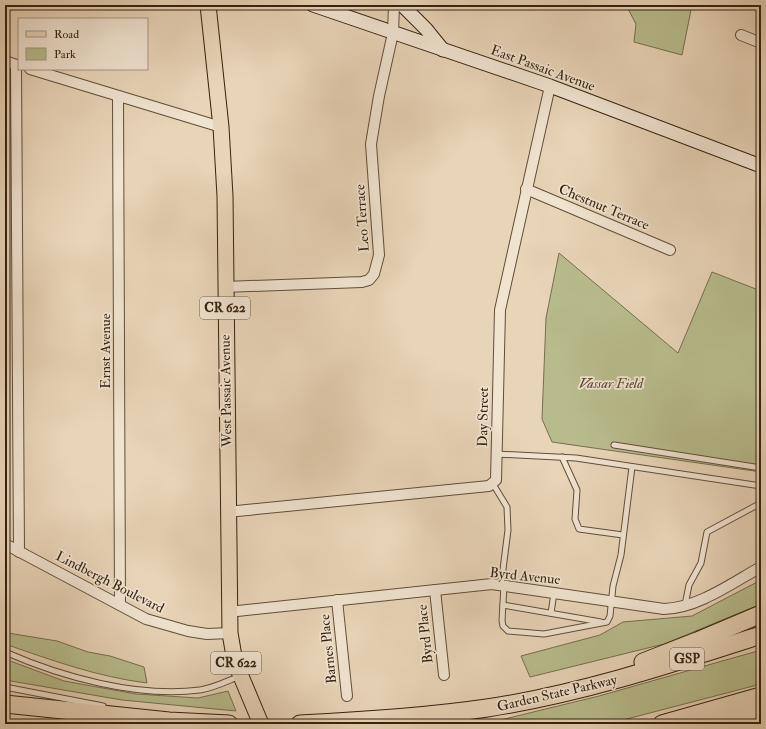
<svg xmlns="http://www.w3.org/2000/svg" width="766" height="729" viewBox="0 0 766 729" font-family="'IM FELL Double Pica',serif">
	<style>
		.green { fill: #b8bc8d; stroke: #766f4e }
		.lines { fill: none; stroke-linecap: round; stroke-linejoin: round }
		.service-casing { stroke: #624e38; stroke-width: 7 }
		.minor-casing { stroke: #624e38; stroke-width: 12 }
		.secondary-casing { stroke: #35220e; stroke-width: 15 }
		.primary-casing { stroke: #35220e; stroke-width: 17 }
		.motorway-casing { stroke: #35220e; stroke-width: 19 }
		.service { stroke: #f0e3d0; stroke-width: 5 }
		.minor { stroke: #f0e3d0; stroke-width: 10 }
		.secondary { stroke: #f0e3d0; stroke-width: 13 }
		.primary { stroke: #e8d4b7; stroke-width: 15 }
		.motorway { stroke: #e8d4b7; stroke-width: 17 }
		.labels { text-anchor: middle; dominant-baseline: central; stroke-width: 3.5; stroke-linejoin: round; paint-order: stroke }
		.shield { fill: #f0e3d0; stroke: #6d5c48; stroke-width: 1 }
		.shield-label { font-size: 13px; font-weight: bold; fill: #35220e }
		.street-label { font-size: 14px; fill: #35220e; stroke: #f0e3d0 }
		.park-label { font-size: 14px; font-style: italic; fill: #56482e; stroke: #f0e3d0 }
	</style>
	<rect width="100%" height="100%" fill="#e8d4b7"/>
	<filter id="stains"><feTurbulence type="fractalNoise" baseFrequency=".005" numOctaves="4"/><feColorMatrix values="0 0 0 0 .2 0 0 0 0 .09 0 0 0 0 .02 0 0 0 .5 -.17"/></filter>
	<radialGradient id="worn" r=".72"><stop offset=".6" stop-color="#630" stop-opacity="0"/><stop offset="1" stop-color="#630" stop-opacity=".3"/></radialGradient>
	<g class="green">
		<path d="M626,5H692L682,55L634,42L636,24Z"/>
		<path d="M559,253L678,353L712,272L761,291V472L552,442L542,419L546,318Z"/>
		<path d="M761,580V604L664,644L530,677L521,656L600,635L623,622L692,616Z"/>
		<path d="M5,630L8,633L57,641L88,652L110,656L144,667L147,683C98,677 51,660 5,644Z"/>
		<path d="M761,650V684L623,720L597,724H484L599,696Z"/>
		<path d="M5,659L64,681L136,694L198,698L228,691L236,711L122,700L5,680Z"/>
		<path d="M761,715V724H730Z"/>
	</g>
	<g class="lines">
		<defs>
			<g id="service">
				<path d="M614,445L761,468"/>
				<path d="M496,454L576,458L761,486"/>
				<path d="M562,457L577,490L575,519L579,529L623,535"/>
				<path d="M493,484L507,507L508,530L501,585"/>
				<path d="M504,585L502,621L503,626L508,631L544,634L607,622L610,616L613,586L621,555L632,467"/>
				<path d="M503,605L601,622"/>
				<path d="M685,605L689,585L701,563L707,532L761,503"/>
				<path d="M551,613L554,593"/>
				<path d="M5,652C62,677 137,698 200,690C214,688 227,681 240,676"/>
				<path d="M5,687L103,706"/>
			</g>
			<g id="minor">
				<path d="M741,35L761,43"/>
				<path d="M5,61L19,66"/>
				<path d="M16,65L19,552"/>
				<path d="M30,69L221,127"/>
				<path d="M118,96L120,605"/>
				<path d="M526,189L670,250"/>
				<path d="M225,287L362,282L369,280L374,274L379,255L371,144L379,96L393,33L394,5"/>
				<path d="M227,512L489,486L496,480L500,310L550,86"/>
				<path d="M5,544L146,619L188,631L207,634L230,633"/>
				<path d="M435,590L444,675"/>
				<path d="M337,600L347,696"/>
				<path d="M228,612L492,584L664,609C698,608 732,583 761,567"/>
			</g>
			<g id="secondary">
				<path d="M313,5L550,86L761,166"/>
				<path d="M402,5L426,29L443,50"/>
			</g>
			<path id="primary" d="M208,5L221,127L225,196L230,633L235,662L261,724"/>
			<g id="motorway">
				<path d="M643,662L697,641L761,614"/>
				<path d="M5,704L169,721L229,724"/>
				<path d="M719,717L761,709"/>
				<path d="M300,724C362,721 425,717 487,708C580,694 671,664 761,635"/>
				<path d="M662,724L761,696"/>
			</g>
		</defs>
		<use href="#service" class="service-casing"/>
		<use href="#minor" class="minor-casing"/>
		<use href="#secondary" class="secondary-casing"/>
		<use href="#primary" class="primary-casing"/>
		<use href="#motorway" class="motorway-casing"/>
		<use href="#service" class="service"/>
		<use href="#minor" class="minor"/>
		<use href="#secondary" class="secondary"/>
		<use href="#primary" class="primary"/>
		<use href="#motorway" class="motorway"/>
	</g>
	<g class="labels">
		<g class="shield">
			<rect x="200" y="297" width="50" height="22" rx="3"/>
			<rect x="670" y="648" width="34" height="22" rx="3"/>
			<rect x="211" y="652" width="50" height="22" rx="3"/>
		</g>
		<g class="shield-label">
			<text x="225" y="308">CR 622</text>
			<text x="687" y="659">GSP</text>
			<text x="236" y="663">CR 622</text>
		</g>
		<g class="street-label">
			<text transform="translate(543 68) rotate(20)">East Passaic Avenue</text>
			<text transform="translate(604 207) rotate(23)">Chestnut Terrace</text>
			<text transform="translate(362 218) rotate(-94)">Leo Terrace</text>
			<text transform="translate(105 351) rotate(-90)">Ernst Avenue</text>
			<text transform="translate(226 391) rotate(-91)">West Passaic Avenue</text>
			<text transform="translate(483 417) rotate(-89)">Day Street</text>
			<text transform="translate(525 576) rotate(6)">Byrd Avenue</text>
			<text transform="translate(110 582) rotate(27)">Lindbergh Boulevard</text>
			<text transform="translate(425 634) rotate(-96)">Byrd Place</text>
			<text transform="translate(328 649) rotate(-96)">Barnes Place</text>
			<text transform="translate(557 693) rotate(-13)">Garden State Parkway</text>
		</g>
		<g class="park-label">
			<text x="611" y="383">Vassar Field</text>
		</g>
	</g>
	<rect width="766" height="729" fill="none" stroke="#e8d4b7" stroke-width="20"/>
	<rect x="6" y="6" width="754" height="717" fill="none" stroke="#35220e" stroke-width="2"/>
	<rect x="10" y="10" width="746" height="709" fill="none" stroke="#35220e"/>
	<rect x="18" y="18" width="130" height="52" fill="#f0e3d0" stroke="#a59682"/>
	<rect x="26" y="31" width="20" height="6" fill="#e8d4b7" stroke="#a59682"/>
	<text x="54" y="38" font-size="12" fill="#35220e">Road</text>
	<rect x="26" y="48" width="20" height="12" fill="#b8bc8d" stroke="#a59682"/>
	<text x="54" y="58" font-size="12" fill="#35220e">Park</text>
	<rect width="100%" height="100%" filter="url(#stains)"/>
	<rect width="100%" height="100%" fill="url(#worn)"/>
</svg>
